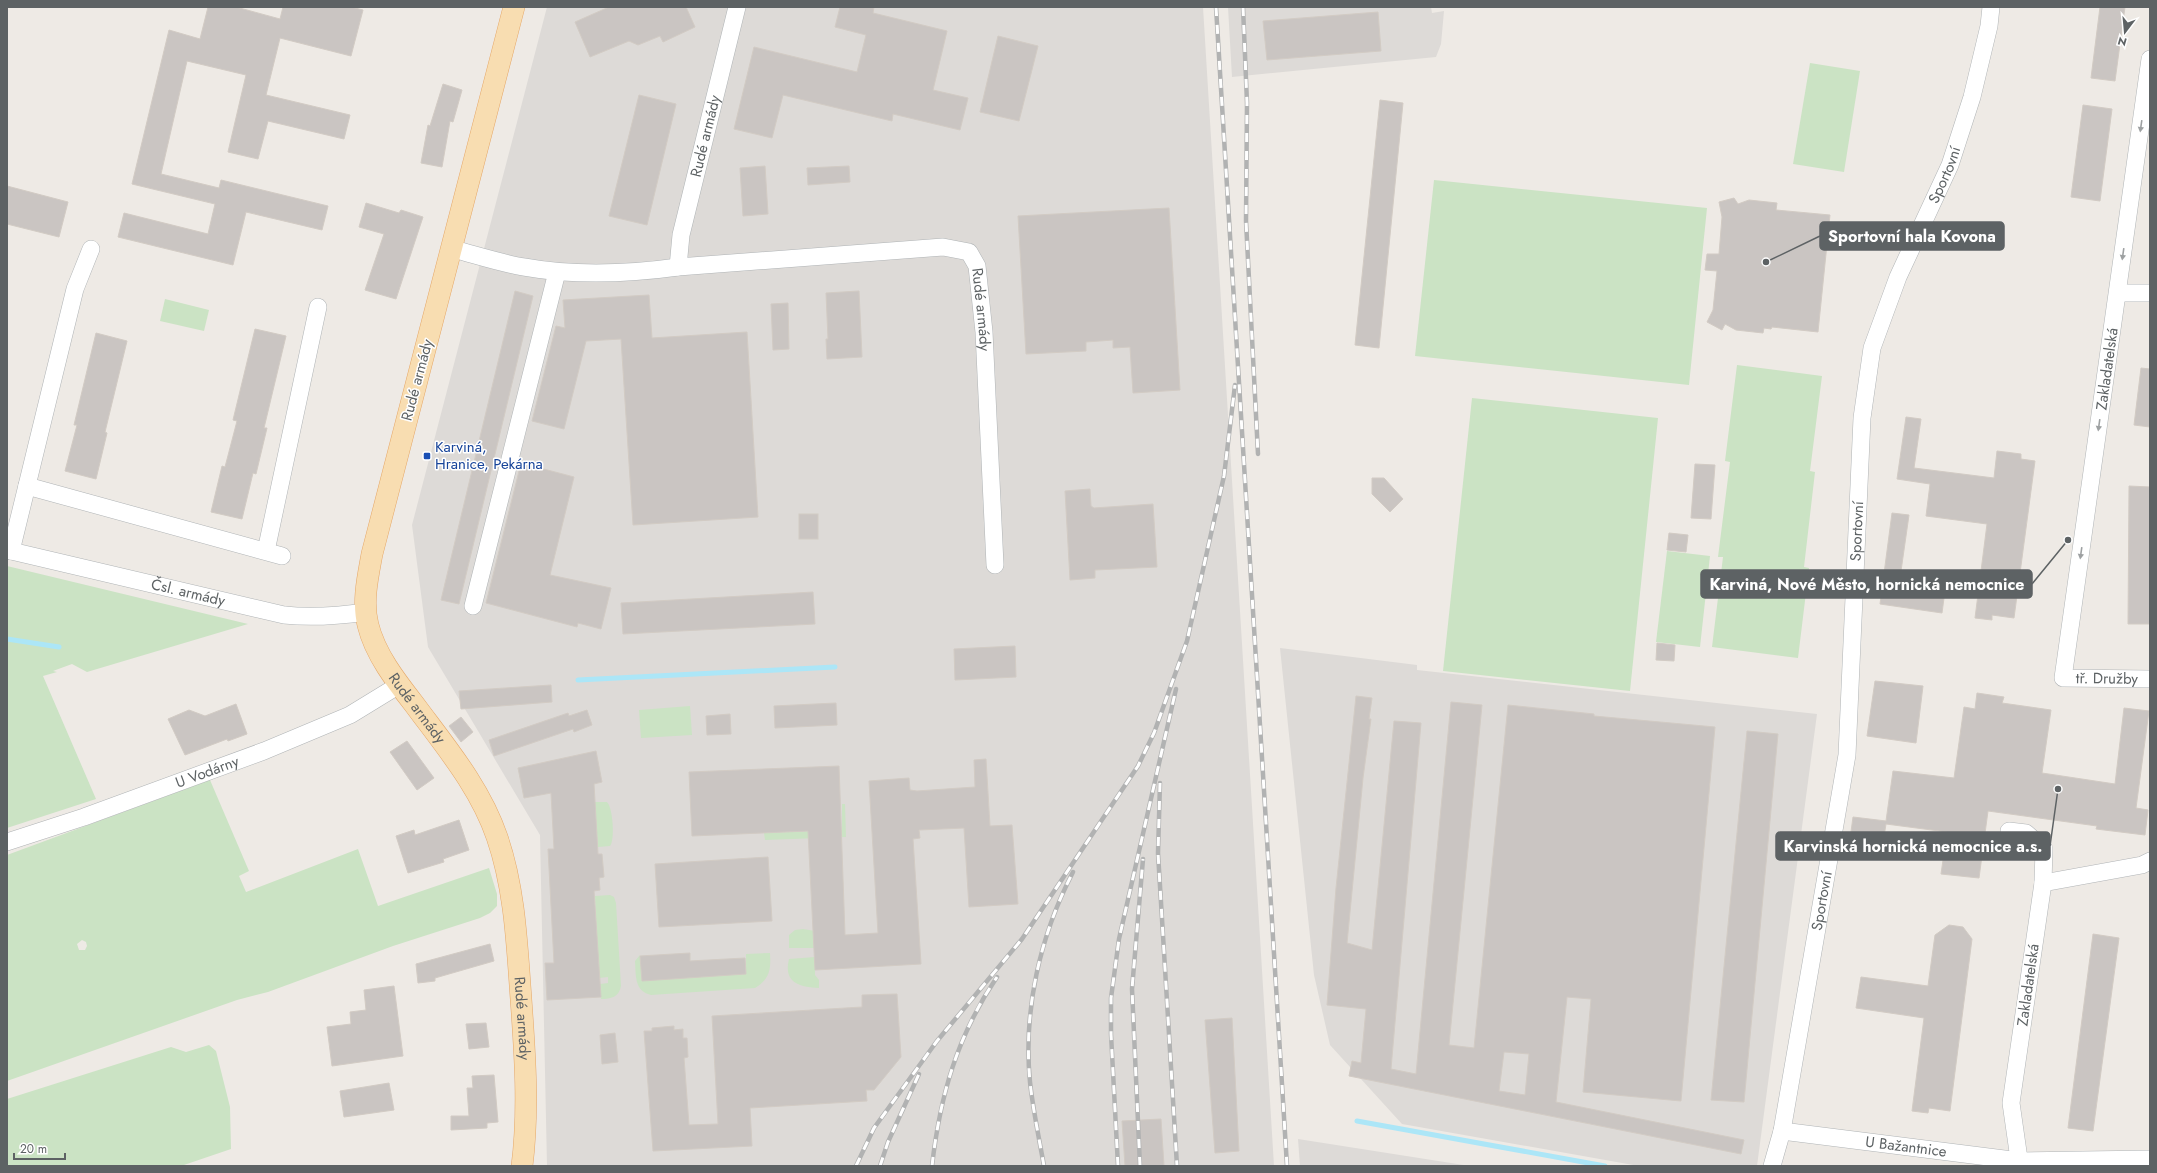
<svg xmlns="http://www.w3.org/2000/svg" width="2157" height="1173" viewBox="0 0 2157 1173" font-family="Jost,sans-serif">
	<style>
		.industrial { fill: #dddad7 }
		.green { fill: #cbe3c4; fill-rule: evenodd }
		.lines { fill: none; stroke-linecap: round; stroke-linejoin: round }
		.stream { stroke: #ace6f7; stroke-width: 5 }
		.building { fill: #cac5c2; stroke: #d2cbc4; fill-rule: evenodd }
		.minor-casing { stroke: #b0b4b6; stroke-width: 18 }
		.major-casing { stroke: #e5a767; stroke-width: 22 }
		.minor { stroke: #fff; stroke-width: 17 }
		.major { stroke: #f8ddb1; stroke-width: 21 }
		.rail-casing { stroke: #b1b2b2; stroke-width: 4.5 }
		.rail { stroke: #fff; stroke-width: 3; stroke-dasharray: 9; stroke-linecap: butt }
		.oneway { fill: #9ea1a2 }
		.transit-dot { fill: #1a4fb4; stroke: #fff; stroke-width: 1.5 }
		.labels { text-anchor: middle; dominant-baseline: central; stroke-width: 3; stroke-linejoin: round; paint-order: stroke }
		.street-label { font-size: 15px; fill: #5d6264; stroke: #fff }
		.transit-label { font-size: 15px; fill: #164399; stroke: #fff; text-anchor: start }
		.leader { fill: none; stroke: #5d6264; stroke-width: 1.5 }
		.callout-dot { fill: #5d6264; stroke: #fff; stroke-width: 1.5 }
		.callout { fill: #5d6264; stroke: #5d6264; stroke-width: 1.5 }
		.callout-label { font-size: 16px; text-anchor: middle; font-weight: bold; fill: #fff }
	</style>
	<rect width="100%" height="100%" fill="#eeeae5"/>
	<g class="industrial">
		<path d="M547,7H1203L1274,1166H547L540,835L428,647L412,525Z"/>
		<path d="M1228,7H1431L1432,13L1444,11L1441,44L1436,57L1232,77Z"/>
		<path d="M1280,648L1417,665V670L1817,714L1757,1166H1639L1402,1124L1330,1045L1314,975Z"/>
		<path d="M1298,1139L1470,1166H1300Z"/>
	</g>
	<g class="green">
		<path d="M1810,63L1860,71L1844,172L1793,164Z"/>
		<path d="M1434,180L1707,208L1689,385L1415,356Z"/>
		<path d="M165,299L209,310L204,331L160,321Z"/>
		<path d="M1737,365L1822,376L1810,471L1815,472L1804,567L1809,568L1798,658L1712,647L1723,557H1718L1730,462L1725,461Z"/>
		<path d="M1472,398L1658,418L1630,691L1443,671Z"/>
		<path d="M1667,551L1710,556L1700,647L1656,642Z"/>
		<path d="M7,566L248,624L87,672L72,664L53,671L57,672L43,676L96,799L7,828Z"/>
		<path d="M690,706L692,735L641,738L639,710Z"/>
		<path d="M210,780L249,871L239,876L246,892L358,849L378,906L489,868L497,894V906L490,913L480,918L393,946L268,992L237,1000L7,1081V855ZM82,940L86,942L87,946L85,950H79L77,944Z"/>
		<path d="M595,802H607C613,808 615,840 610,846L598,847Z"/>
		<path d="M842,804H845L846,837L765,840L764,833L842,830Z"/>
		<path d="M610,895L614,897L616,903L621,986C619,997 611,999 601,999L600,984L608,983V977L599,978L595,896Z"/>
		<path d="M803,929L815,931L814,948H789V935L795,930Z"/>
		<path d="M770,953C771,969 770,979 755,988L651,995C634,991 636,975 635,961L640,955L642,980L746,973V954Z"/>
		<path d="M815,957V975L819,980V988C800,987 783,983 789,959Z"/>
		<path d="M209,1045L216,1051L230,1107L231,1149L181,1166H7V1099L171,1047L186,1052Z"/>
	</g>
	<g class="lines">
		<g class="stream">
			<path d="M7,639L59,647"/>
			<path d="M578,680L835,667"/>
			<path d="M1357,1121L1605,1166"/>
		</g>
	</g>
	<g class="building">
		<path d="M208,7H236L280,19L283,7H351L363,10L351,56L280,38L266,95L350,115L344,139L268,121L258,159L228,152L246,75L187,61L161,174L219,188L221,180L328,206L322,230L246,212L233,265L118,237L124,213L208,234L215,204L132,184L169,30L200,39Z"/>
		<path d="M609,7H686L695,27L663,42L660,36L638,45L629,41L590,57L575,22Z"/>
		<path d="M840,7H874L873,13L947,31L933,90L968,98L960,130L893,114L892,121L783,95L772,138L734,129L754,47L857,72L866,35L835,27Z"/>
		<path d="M2100,7H2125L2115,81L2091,78Z"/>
		<path d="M1378,12L1381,51L1267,60L1263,21Z"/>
		<path d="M998,36L1038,46L1019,121L980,112Z"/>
		<path d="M443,84L462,90L453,122L450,121L442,167L421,163L428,125L430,126Z"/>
		<path d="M639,95L676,104L647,225L609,216Z"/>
		<path d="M1380,100L1403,103L1379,348L1355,345Z"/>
		<path d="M2083,105L2112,109L2100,201L2071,197Z"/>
		<path d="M765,166L768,214L743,216L740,168Z"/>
		<path d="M849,166L850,182L808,185L807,168Z"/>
		<path d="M7,186L68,202L59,237L7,224Z"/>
		<path d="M1734,198L1738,204L1749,200L1777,203L1776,210L1830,215L1818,332L1772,327L1771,329L1764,328L1763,333L1736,330L1725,324L1722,330L1707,322L1713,310L1717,271L1705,270L1707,254H1719L1722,217L1719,202Z"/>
		<path d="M366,203L399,213L401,210L423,217L396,299L365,290L384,234L359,227Z"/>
		<path d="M1169,208L1180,390L1133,393L1130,347L1113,348V340L1086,342V351L1026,354L1018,216Z"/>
		<path d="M515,291L533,296L459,604L441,600Z"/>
		<path d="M859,291L862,357L827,359L826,339H828L826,293Z"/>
		<path d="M649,295L652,338L747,332L758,517L633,525L621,339L586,341L564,429L532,421L556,326L565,328L563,300Z"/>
		<path d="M788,303L789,349L773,350L771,304Z"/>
		<path d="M255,329L286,336L264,428H267L256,474L253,473L242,519L211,512L222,466L225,467L237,421L233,420Z"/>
		<path d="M96,333L127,341L105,432L107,433L96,479L65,471L77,425H74Z"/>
		<path d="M2141,368L2150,369V427L2134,425Z"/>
		<path d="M1906,417L1921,419L1914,468L1994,478L1997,451L2021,454V459L2035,461L2014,618L1992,615V620L1975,618L1987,524L1926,516L1930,484L1897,479Z"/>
		<path d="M521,463L574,477L550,575L611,588L601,629L578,623L577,627L486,603Z"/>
		<path d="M1695,464L1715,465L1711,519L1691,518Z"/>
		<path d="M1372,478H1384L1403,499L1390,512L1372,494Z"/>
		<path d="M2129,486L2150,487V624H2128Z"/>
		<path d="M1090,489L1091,506L1094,508L1153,504L1157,567L1095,570V578L1070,580L1065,491Z"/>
		<path d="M1892,513L1909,515L1898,592L1944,598L1942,613L1880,604Z"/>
		<rect x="799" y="514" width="19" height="25"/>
		<path d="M1669,533L1688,535L1686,552L1667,550Z"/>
		<path d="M813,592L815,624L623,634L621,603Z"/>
		<path d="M1657,643L1675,645L1674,661L1656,660Z"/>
		<path d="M1015,646L1016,677L955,680L954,649Z"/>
		<path d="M1875,681L1923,686L1916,743L1867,736Z"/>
		<path d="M551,685L552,702L461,709L459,691Z"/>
		<path d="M1977,693L2004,697L2002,703L2051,710L2042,773L2115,784L2124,708L2149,711L2136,808L2148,810L2145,835L2096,829L2097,826L1988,811L1979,878L1941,874L1947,832L1886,824L1883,843L1850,839L1853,817L1886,821L1893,771L1954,778L1964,707L1975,709Z"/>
		<path d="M1356,696L1372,698L1369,719H1371L1363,778L1347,943L1372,950L1394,721L1421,723L1391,1069L1416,1074L1451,702L1482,705L1449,1045L1474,1048L1508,705L1594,714V716L1715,727L1681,1101L1583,1092L1591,999L1567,997L1556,1102L1744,1140L1741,1154L1349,1076L1352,1061L1361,1063L1366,1009L1327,1005L1336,888ZM1504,1052L1529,1054L1525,1095L1499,1091Z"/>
		<path d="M836,703L837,725L775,728L774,706Z"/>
		<path d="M236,704L247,734L228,741L227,739L185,755L168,719L189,710L205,716Z"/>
		<path d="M587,710L592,725L574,732L573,729L494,756L489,740L568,713L569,716Z"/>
		<path d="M730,714L731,734L707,735L706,716Z"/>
		<path d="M461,717L473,732L461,742L449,726Z"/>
		<path d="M1747,731L1778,734L1744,1102L1711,1100Z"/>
		<path d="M407,741L434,778L417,790L390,752Z"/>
		<path d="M596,751L602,782L594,784L598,854H602L604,877L599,878L600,890L594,891L601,997L547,1000L545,963H554L548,849H554L551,793L524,798L518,768Z"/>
		<path d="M986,759L990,826L1012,825L1018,904L969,907L964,828L919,830L920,838L913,839L921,964L815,970L808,831L692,836L689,772L839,766L845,935L878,933L869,781L909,778L910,790L917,791L975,787L974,760Z"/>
		<path d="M459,820L469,850L443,859L444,862L408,873L396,836L414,830L415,835Z"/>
		<path d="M768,857L772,921L659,927L655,864Z"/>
		<path d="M1949,925L1963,927L1972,939L1950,1111L1929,1108L1928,1113L1912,1111L1924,1018L1856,1008L1861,977L1928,986L1935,935Z"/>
		<path d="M2093,934L2119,938L2093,1131L2068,1128Z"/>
		<path d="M490,944L494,961L435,978V981L418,983L416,964Z"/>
		<path d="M690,953V961L745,958L746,974L642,981L640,956Z"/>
		<path d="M394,986L403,1056L332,1066L327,1027L351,1024L350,1012L366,1010L364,990Z"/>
		<path d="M897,994L901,1057L874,1090H866L867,1101L750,1108L752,1146L653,1151L644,1031H652V1028L674,1026V1030L683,1029V1038H687L688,1057L684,1058L689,1125L718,1124L712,1016L862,1007V995Z"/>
		<path d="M1232,1018L1239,1151L1215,1153L1205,1020Z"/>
		<path d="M486,1023L489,1047L469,1049L466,1024Z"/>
		<path d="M615,1033L618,1062L602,1064L600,1035Z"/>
		<path d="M494,1075L498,1122L487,1123V1128L451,1130V1116H469L467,1088H473L472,1076Z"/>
		<path d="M389,1083L394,1110L344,1117L340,1091Z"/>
		<path d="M1161,1119L1164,1166H1125L1122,1121Z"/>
	</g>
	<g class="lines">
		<defs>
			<g id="minor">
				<path id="s1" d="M2150,59L2063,678L2150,679"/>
				<path id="s2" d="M453,249C476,255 500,263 524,267C574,276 628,274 678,267L943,247L969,252L977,266L984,332L995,565"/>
				<path id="s3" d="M678,267L681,235L737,7"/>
				<path d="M2118,293H2150"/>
				<path d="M27,486L282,556"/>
				<path id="s4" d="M7,550L284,615C312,618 338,616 366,612"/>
				<path d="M11,551L75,289L91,249"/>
				<path d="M266,551L318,307"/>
				<path d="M473,606L557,272"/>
				<path d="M2009,831L2026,833L2044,849L2043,883L2011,1103L2020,1166"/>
				<path id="s5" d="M7,842L84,817L264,751L350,715L399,685"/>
				<path d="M2043,883L2142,865L2150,861"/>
				<path id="s6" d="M1782,1131L2020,1161L2150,1159"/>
				<path id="s7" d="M1772,1166L1782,1131L1847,755L1862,418L1872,348L1898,277L1950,165L1972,97L1989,26L1991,7"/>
			</g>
			<g id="major">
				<path id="s8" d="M514,7L372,554C368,576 362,602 368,625C375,654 396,681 414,704C445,746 480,787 497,837C515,889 517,945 521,999C525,1054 529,1111 522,1166"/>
			</g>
		</defs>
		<use href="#minor" class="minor-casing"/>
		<use href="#major" class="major-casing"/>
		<use href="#minor" class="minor"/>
		<use href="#major" class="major"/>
		<defs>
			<g id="rail">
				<path d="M1216,7L1287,1166"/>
				<path d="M1243,7L1247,103L1246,221L1258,454"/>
				<path d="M1160,783L1158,853L1177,1166"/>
				<path d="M856,1166L874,1128L937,1041L1022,939L1138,766L1154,733L1187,641L1224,476L1235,385"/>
				<path d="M880,1166L888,1142L919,1074"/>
				<path d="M932,1166C940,1096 957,1036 997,977"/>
				<path d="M1044,1166C1039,1138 1033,1110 1030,1082C1023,1010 1040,936 1073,872"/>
				<path d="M1118,1166L1111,1034V998L1119,939L1176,689"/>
				<path d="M1140,1166L1132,989L1143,859"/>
			</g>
		</defs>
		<use href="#rail" class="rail-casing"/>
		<use href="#rail" class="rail"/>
	</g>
	<defs><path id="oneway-solid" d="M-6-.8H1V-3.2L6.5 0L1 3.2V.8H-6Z"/></defs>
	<g class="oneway">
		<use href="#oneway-solid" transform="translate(2141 126) rotate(98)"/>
		<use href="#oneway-solid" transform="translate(2123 254) rotate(98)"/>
		<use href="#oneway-solid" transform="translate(2099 425) rotate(98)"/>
		<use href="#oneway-solid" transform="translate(2081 553) rotate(98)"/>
	</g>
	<rect class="transit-dot" x="423" y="452" width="8" height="8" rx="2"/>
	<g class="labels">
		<g class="street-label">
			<text stroke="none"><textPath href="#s3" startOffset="134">Rudé armády</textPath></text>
			<text stroke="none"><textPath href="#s7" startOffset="1014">Sportovní</textPath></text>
			<text stroke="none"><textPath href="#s2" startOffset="580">Rudé armády</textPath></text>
			<text transform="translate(2107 369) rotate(-82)">Zakladatelská</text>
			<text transform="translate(417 380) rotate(-75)">Rudé armády</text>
			<text stroke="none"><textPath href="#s7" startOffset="642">Sportovní</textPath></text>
			<text stroke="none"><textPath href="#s4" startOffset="186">Čsl. armády</textPath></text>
			<text stroke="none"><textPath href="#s1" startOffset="669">tř. Družby</textPath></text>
			<text stroke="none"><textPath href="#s8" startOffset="734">Rudé armády</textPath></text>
			<text stroke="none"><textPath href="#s5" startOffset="212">U Vodárny</textPath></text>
			<text stroke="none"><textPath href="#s7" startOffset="270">Sportovní</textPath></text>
			<text transform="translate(2028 985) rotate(-82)">Zakladatelská</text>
			<text stroke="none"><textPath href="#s8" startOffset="1070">Rudé armády</textPath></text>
			<text stroke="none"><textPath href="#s6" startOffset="125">U Bažantnice</textPath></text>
		</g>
		<g class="transit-label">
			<text x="435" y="447">Karviná,<tspan x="435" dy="17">Hranice, Pekárna</tspan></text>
		</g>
	</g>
	<path class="leader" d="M1766 262L1820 236M2068 540L2032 584M2058 789L2050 846"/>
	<g class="callout-dot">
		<circle cx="1766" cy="262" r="4"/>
		<circle cx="2068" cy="540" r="4"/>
		<circle cx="2058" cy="789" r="4"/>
	</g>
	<g class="callout">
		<rect x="1820" y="222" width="184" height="28" rx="4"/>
		<rect x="1701" y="570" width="331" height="28" rx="4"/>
		<rect x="1776" y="832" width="274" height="28" rx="4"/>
	</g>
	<g class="callout-label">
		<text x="1912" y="242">Sportovní hala Kovona</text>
		<text x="1867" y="590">Karviná, Nové Město, hornická nemocnice</text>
		<text x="1913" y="852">Karvinská hornická nemocnice a.s.</text>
	</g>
	<rect width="2157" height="1173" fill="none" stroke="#5d6264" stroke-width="16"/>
	<g transform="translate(2125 32) rotate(196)" stroke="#ffffff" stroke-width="3" paint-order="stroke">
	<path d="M0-3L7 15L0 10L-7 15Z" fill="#5d6264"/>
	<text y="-6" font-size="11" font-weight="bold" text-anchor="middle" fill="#5d6264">N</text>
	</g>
	<path d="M14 1153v6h51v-6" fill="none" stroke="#5d6264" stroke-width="2"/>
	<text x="20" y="1153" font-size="12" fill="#5d6264" stroke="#ffffff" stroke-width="3" paint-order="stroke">20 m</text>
</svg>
